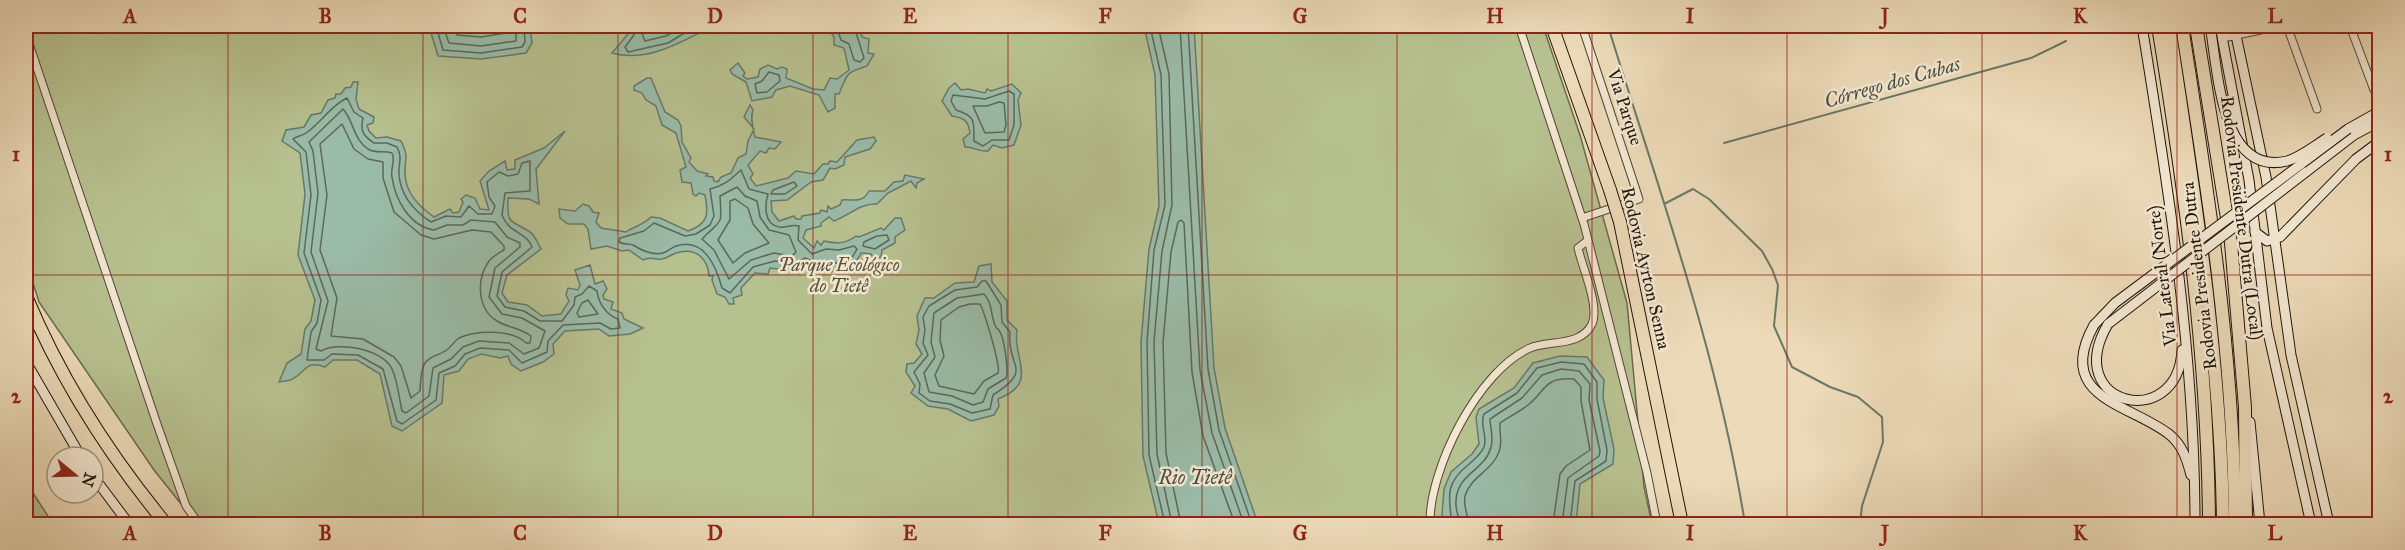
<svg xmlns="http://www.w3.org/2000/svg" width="2405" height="550" viewBox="0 0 2405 550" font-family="'IM FELL Great Primer',serif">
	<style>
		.green { fill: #b7c08f; stroke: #6b6a4c; stroke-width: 1.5 }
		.water { fill: #9abba8; stroke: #697868; stroke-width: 1.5 }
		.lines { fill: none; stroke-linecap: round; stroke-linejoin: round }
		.shore { stroke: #5c6858; stroke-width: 1.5 }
		.stream { stroke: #697868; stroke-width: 2 }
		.street-casing { stroke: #524634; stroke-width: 9 }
		.secondary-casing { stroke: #1f1408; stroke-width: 11 }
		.highway-casing { stroke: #1f1408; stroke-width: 14 }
		.street { stroke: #f3e7d1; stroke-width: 7 }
		.secondary { stroke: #f3e7d1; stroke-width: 9 }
		.highway { stroke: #ecdab8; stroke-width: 12 }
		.secondary-bridge-casing { stroke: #1f1408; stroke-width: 11; stroke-linecap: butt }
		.highway-bridge-casing { stroke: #1f1408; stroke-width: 14; stroke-linecap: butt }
		.secondary-bridge { stroke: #f3e7d1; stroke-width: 9 }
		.highway-bridge { stroke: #ecdab8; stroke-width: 12 }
		.grid { fill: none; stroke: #8f2418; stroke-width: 1.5; stroke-opacity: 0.55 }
		.labels { text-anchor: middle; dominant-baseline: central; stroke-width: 5; stroke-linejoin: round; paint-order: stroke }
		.street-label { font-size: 18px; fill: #1f1408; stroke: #f3e7d1 }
		.park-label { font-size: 18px; font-style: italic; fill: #545037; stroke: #f3e7d1 }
		.water-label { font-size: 20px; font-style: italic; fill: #4a4e40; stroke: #f3e7d1 }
		.neatline { fill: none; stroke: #8f2418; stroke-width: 2 }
		.grid-label { font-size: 20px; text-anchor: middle; font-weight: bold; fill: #8f2418 }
	</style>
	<rect width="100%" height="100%" fill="#ecdab8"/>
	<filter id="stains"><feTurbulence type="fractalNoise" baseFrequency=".00333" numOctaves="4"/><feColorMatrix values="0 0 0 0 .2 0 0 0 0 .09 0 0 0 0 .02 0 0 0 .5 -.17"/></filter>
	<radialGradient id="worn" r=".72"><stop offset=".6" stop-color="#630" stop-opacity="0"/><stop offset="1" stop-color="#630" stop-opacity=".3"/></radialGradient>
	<g class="green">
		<path d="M26,26H1543L1580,135L1627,303L1644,487L1652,524H197L154,470L39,302L26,261Z"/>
		<path d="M26,482L53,524H26Z"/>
	</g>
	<g class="water">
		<path d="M429,26H530L532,43L526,53L481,59L438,56Z"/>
		<path d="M624,26H702L703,31C674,46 644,62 612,53L628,34Z"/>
		<path d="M831,26H859L862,37L869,39L868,53L874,54L867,66C845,73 848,73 839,94H835V108L828,112L819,95L790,86L776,90L772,97L752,101L746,82L732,74L730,70L738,63L745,73L743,76L747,79L758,77L760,69L768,65L777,69L782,67L787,69L786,78L813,89L824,90L830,78L837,79L849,70L844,48L834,45V37L829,30Z"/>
		<path d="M1144,26H1194L1214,368L1225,428L1258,524H1159L1143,456L1141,342L1149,249L1159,206L1155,75Z"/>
		<path d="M647,78H651L665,112L678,120L681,126L682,142L691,158L689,162L697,171L708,174L706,176L713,177L714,181L718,182L721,177L731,173L738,158L746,154L748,141L754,129L744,117L750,105L753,110C750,118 753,128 755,137L781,142L775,149L769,148L766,153L760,151L748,165L753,174L750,178L756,186L788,178L796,171L814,174L823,164H828L830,161L837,162L857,140L874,137L876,141L870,149L845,157L844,165L835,169L830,168L823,180L811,182L787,200L771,201L772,212L779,221L794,216L796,219H801L802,216L820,213L821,210L827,212L828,206L831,209L840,205L842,200C853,199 862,204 869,191H885L894,182L903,181L905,175L924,179L917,183L916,188L911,181L888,193L877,204C860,203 850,215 834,221L829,217L821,223V226L806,230L803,238L814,248L817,241L821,245L824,241C836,244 846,244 856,236L859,237L881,228L884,230L895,218H901L905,230L895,237V243L882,250L881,257L874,259L871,254L861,253C855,269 841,263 831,272L821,270L817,272L804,264L796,271L770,268L768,274L755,273L741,288L742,295L733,298L734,304H729L725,297L717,294L712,280L713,276H709C708,260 697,248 680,252C673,253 668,258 662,259C653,260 651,256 643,260L629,250L622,251L607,246L591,249L588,229L584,224H568L560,218L559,209L575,211L583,204L589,206L593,212L599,213L596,222L601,228L626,232C635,226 643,225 651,217L660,218L688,231C708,224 709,215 705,195L699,193L696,196L693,194L691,183L682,182L680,170L686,167L676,133L662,125L656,106L646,100L642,93L634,90V86Z"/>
		<path d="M353,82H358L356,99L359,109L374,117L373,123L367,125L369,131L376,138L387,137L401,141C410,160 404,157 405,174C406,194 419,206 434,217L450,209L453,213L459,212L463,202L461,199L466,195L475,198L480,209L489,210L480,181L489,171L505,161L507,170L515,169V160L544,148L565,131L536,169L539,204L529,199L508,198C507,226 510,219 530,232C535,235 538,244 541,249L507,275L502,293L508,302L527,305L542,316L561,314L569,301L566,295L568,288L578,290L580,285L575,270L590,265L595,284L603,281L607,289L603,295L604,299L613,302L611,309L622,313L624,319L643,328L630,334L609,336L599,329L565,331L553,344L554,354L543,362L521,371L511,364L508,356L500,358L481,354L468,359L459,371L444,375L442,403L402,431L392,426L380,374L357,360H333L325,367C305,360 307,371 294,378C291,381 284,381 279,382L287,363L301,354L305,329L311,321L315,300L298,255L305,194L300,153L282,141L286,130L304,127L311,115L321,113L328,100L335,98L336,94H341L345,88L351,87Z"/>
		<path d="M955,83L961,90L968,89L985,93L987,89L991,91L1012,84L1021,93L1018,100L1021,125L1014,145L1002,148L993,145L988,151C979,152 974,147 965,147L963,139L970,133C968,120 964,118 952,116L942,101L949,88Z"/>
		<path d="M991,264L992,282L1007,301V320L1017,330C1012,359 1040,383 998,399L999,406L994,415L971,421L948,409L928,406L911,393L915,386L906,372L907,364L914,363L922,354L916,344L919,330L917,316L925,298H934L955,283L974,282L979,266Z"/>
		<path d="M1560,356L1587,357L1604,380L1603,398L1614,449L1613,464L1580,484L1576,522L1574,524H1447L1442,515L1444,489L1451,472L1472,454L1479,444L1476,417L1479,409L1514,388L1533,363Z"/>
	</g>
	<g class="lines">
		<g class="shore">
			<path d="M436,26L443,50L481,53L522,47L525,42L524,26"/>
			<path d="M443,26L449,43L481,46L516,41V26"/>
			<path d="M453,26L457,35L481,37L506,33L507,26"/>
			<path d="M631,26L634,35L625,47L628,52L668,43L696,26"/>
			<path d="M639,26L645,41L666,36L685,26"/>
			<path d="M836,26L841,40L849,44L854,60L860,62L864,58L854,26"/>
			<path d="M1150,26L1161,75L1165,205L1154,250L1147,342L1149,455L1165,524"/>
			<path d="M1158,26L1169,74L1172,205L1162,251L1154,342L1157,454L1172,524"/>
			<path d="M1180,26L1200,370L1212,433L1244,524"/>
			<path d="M1188,26L1208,369L1219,430L1252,524"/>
			<path d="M769,72L779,75L780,81L767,92L757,93L755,84L762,81Z"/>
			<path d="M1009,91L1014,94V125L1009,140H992L983,146L974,141C973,123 978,117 956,110L951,101L953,95L985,99Z"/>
			<path d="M347,98L354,112L363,118C360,130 363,136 374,143H387L397,147C403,158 398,164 399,175C401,197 414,211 431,222L446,216L461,217L469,206L478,214H492L495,206L489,197L487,182L499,172L508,176L518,174L522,163L530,161V191L505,193L502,215C509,234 526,231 532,247L502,272L497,296L505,307L524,311L540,321H562L574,305L575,297L582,294L589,286L597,291C598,302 606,315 618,319L620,328L611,329L600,323L563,325L548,341L547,352L522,363L509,350L480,348L465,354L455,366L439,373L436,400L402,424L397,421L383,369L358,355L332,354L324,360H307L311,332L317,323L321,300L304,253L311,195L306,152L293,139C297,136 302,136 306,133C322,122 330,106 347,98Z"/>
			<path d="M999,102L1004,103L1006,125L1004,132L985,133L973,106H987Z"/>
			<path d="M343,109C354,121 353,139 368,149C376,154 384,150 392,153C396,161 390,168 392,177C395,199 409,226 434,230L447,225H463L471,220L495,222L507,237L520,243V247L495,268L489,297L502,314L522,318L545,331L539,348L524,354L509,343L479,341L463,347L451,359L433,368L429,396L406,413L402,411C399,398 398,382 392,369C383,349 338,341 321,351L316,349L328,301L311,252L318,193L313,151L309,142Z"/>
			<path d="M342,124L354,149L368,159L383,162V178L394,212L421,235L434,239L472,230L491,232L504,246V250C499,253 493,256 489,261C476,279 477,309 497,321C508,328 519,327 531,336L530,343H526C512,329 476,330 459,338C453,342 451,348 445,351C438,356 431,355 425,363C420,371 421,382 420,391L411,398L401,366L394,357L363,339L331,336L337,298L320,250L327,195L320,144Z"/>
			<path d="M741,170L749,189L768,194C765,204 763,224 779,227C787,228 791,224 799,226L798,240L812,254L826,249L839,250L854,246L857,249L853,256C837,266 821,266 805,258L795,264L775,261L753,267L730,293L722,288C716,266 704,237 676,246C671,248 667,252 663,253C652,256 641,250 633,245C628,243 624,245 619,242L620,238L644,231L654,223L685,236L696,234L710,225L714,216L710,189C724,186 731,179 741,170Z"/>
			<path d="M794,182L797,186L785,194H771L773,190Z"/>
			<path d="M737,187L745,196L757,201L760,217L769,230L789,235L796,252L792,256L774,253L751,260L729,279L714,250L702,239C722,218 722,228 720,196Z"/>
			<path d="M735,199L748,208L753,224L769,243L745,253L733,263L718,240L730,220V201Z"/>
			<path d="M887,235L889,240L875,249L863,246L864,242L877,236Z"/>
			<path d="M982,281H986L1001,305L1002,322L1010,332C1006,368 1035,368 993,395L990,409L972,413L950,404L930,401L919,393L920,384L914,372L928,355L923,343L925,330L923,317L929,306L955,290L977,287Z"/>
			<path d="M984,294C993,304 990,313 995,325C997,331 997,326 1000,332C1004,338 1009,371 1006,378L988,389L983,402L973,405L952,396L929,392L924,373L935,357L931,342L934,313L957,298Z"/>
			<path d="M588,300L598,314L579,317L577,313L582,303Z"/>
			<path d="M970,304H980C984,311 1001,366 998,373L984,381L974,394L939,386L935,375L944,356L940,340L941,320L959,307Z"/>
			<path d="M1181,524L1166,453L1163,342L1171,252L1178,222L1181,220L1184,223L1192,372L1203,436L1235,524"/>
			<path d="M1452,524C1449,498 1444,484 1468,465C1474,460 1481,454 1484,447C1488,436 1479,424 1484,414L1517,393L1537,368L1561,362L1584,364L1597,382V399L1607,450L1606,461L1575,481L1570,524"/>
			<path d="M1460,524C1459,516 1455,510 1456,501C1457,473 1485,471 1491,447C1494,438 1490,427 1490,419L1522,398L1542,375L1561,369L1579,371L1590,384L1589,400L1600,451L1599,456L1568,478L1562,524"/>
			<path d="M1469,524C1468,515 1463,507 1465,496C1470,477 1492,471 1499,452C1503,442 1499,433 1500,423C1509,417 1519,412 1528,405C1547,390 1543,377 1574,379L1581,387V401L1590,450L1566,466L1560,474L1553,524"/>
		</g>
		<g class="stream">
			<path d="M1608,26C1659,191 1718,353 1745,524"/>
			<path d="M1724,143L2031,58L2066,41"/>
			<path d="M1666,203L1693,189L1709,199L1762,251L1772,269L1778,285L1774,326L1792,367L1830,387L1858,397L1882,417L1883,442L1862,506L1860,524"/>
		</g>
		<defs>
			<g id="street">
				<path d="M1519,26L1584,224L1647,473L1657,524"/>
				<path d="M1582,26L1639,199L1582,218"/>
				<path d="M2287,26L2317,109"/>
				<path d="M2350,26L2374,90"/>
				<path d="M26,35L157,424L186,506L199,524"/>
				<path d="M2223,38L2279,26"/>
				<path d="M1430,524C1429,469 1478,371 1530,348C1549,340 1581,347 1592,324C1600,306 1582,267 1578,248L1587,241"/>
			</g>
			<g id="secondary">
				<path d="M2142,26C2169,191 2195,356 2195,524"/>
				<path d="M2220,26L2249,180L2267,328L2311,524"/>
				<path d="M2234,26L2266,177L2291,355L2329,524"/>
				<path d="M2348,129L2380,111"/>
				<path d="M2306,172L2354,135L2380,121"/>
				<path d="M2255,232L2267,241L2280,237L2356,159L2380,141"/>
				<path d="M2108,324C2060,406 2178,433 2182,350"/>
				<path d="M2094,325C2053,399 2132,404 2170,435C2183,446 2187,460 2191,475"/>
				<path d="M26,362L81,457"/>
				<path d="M2250,422L2260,524"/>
				<path d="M93,476L129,524"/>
			</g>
			<g id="highway">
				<path d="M1552,26L1610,190"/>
				<path d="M2158,26C2185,190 2208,358 2209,524"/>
				<path d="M2169,26C2194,191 2221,357 2223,524"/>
				<path d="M2182,26C2208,191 2234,356 2235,524"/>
				<path d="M2196,26L2231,243L2245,407L2246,524"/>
				<path d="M1620,222L1682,524"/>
				<path d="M26,296C60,378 110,456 166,524"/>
			</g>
		</defs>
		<use href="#street" class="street-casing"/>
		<use href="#secondary" class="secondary-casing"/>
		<use href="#highway" class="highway-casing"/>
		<use href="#street" class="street"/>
		<use href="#secondary" class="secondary"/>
		<use href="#highway" class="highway"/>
		<defs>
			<g id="secondary-bridge">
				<path d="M2210,26C2218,68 2220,177 2287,161C2301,157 2314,146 2327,138"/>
				<path d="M2108,324L2306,172"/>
				<path d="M2094,325L2115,303L2348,129"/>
			</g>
			<path id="highway-bridge" d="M1610,190L1620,222"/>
		</defs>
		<use href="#secondary-bridge" class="secondary-bridge-casing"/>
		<use href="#highway-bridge" class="highway-bridge-casing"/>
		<use href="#secondary-bridge" class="secondary-bridge"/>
		<use href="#highway-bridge" class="highway-bridge"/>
	</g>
	<path class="grid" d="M228,26V524M423,26V524M618,26V524M813,26V524M1008,26V524M1202,26V524M1397,26V524M1592,26V524M1787,26V524M1982,26V524M2177,26V524M26,275H2380"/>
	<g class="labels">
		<g class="street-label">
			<text transform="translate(1625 107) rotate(72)">Via Parque</text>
			<text transform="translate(2242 218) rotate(83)">Rodovia Presidente Dutra (Local)</text>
			<text transform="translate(1646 268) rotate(77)">Rodovia Ayrton Senna</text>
			<text transform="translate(2162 276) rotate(-97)">Via Lateral (Norte)</text>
			<text transform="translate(2199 276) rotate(-97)">Rodovia Presidente Dutra</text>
		</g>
		<g class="park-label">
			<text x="839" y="265">Parque Ecológico<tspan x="839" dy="21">do Tietê</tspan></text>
		</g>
		<g class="water-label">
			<text transform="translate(1892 82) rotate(-16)">Córrego dos Cubas</text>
			<text x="1195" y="477">Rio Tietê</text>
		</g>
	</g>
	<rect width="2405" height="550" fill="none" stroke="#ecdab8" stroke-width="66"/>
	<g transform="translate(75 475) rotate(109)"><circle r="28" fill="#f3e7d1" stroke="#9e9381" stroke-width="1.5"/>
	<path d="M0-4.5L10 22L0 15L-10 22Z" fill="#8f2418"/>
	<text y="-9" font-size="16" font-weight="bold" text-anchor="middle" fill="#1f1408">N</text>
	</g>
	<rect x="33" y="33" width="2339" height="484" class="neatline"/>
	<g class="grid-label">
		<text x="130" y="23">A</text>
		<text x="325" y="23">B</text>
		<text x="520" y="23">C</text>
		<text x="715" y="23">D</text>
		<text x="910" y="23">E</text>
		<text x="1105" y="23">F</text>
		<text x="1300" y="23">G</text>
		<text x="1495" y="23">H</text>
		<text x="1690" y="23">I</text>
		<text x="1885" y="23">J</text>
		<text x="2080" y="23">K</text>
		<text x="2275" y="23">L</text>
		<text x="16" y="161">1</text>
		<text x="2388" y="161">1</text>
		<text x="16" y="403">2</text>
		<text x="2388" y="403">2</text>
		<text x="130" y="540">A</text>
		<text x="325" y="540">B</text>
		<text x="520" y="540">C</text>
		<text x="715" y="540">D</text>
		<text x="910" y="540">E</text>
		<text x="1105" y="540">F</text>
		<text x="1300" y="540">G</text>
		<text x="1495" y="540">H</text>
		<text x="1690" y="540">I</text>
		<text x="1885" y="540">J</text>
		<text x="2080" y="540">K</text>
		<text x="2275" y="540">L</text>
	</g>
	<rect width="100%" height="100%" filter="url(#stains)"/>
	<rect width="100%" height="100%" fill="url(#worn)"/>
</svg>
